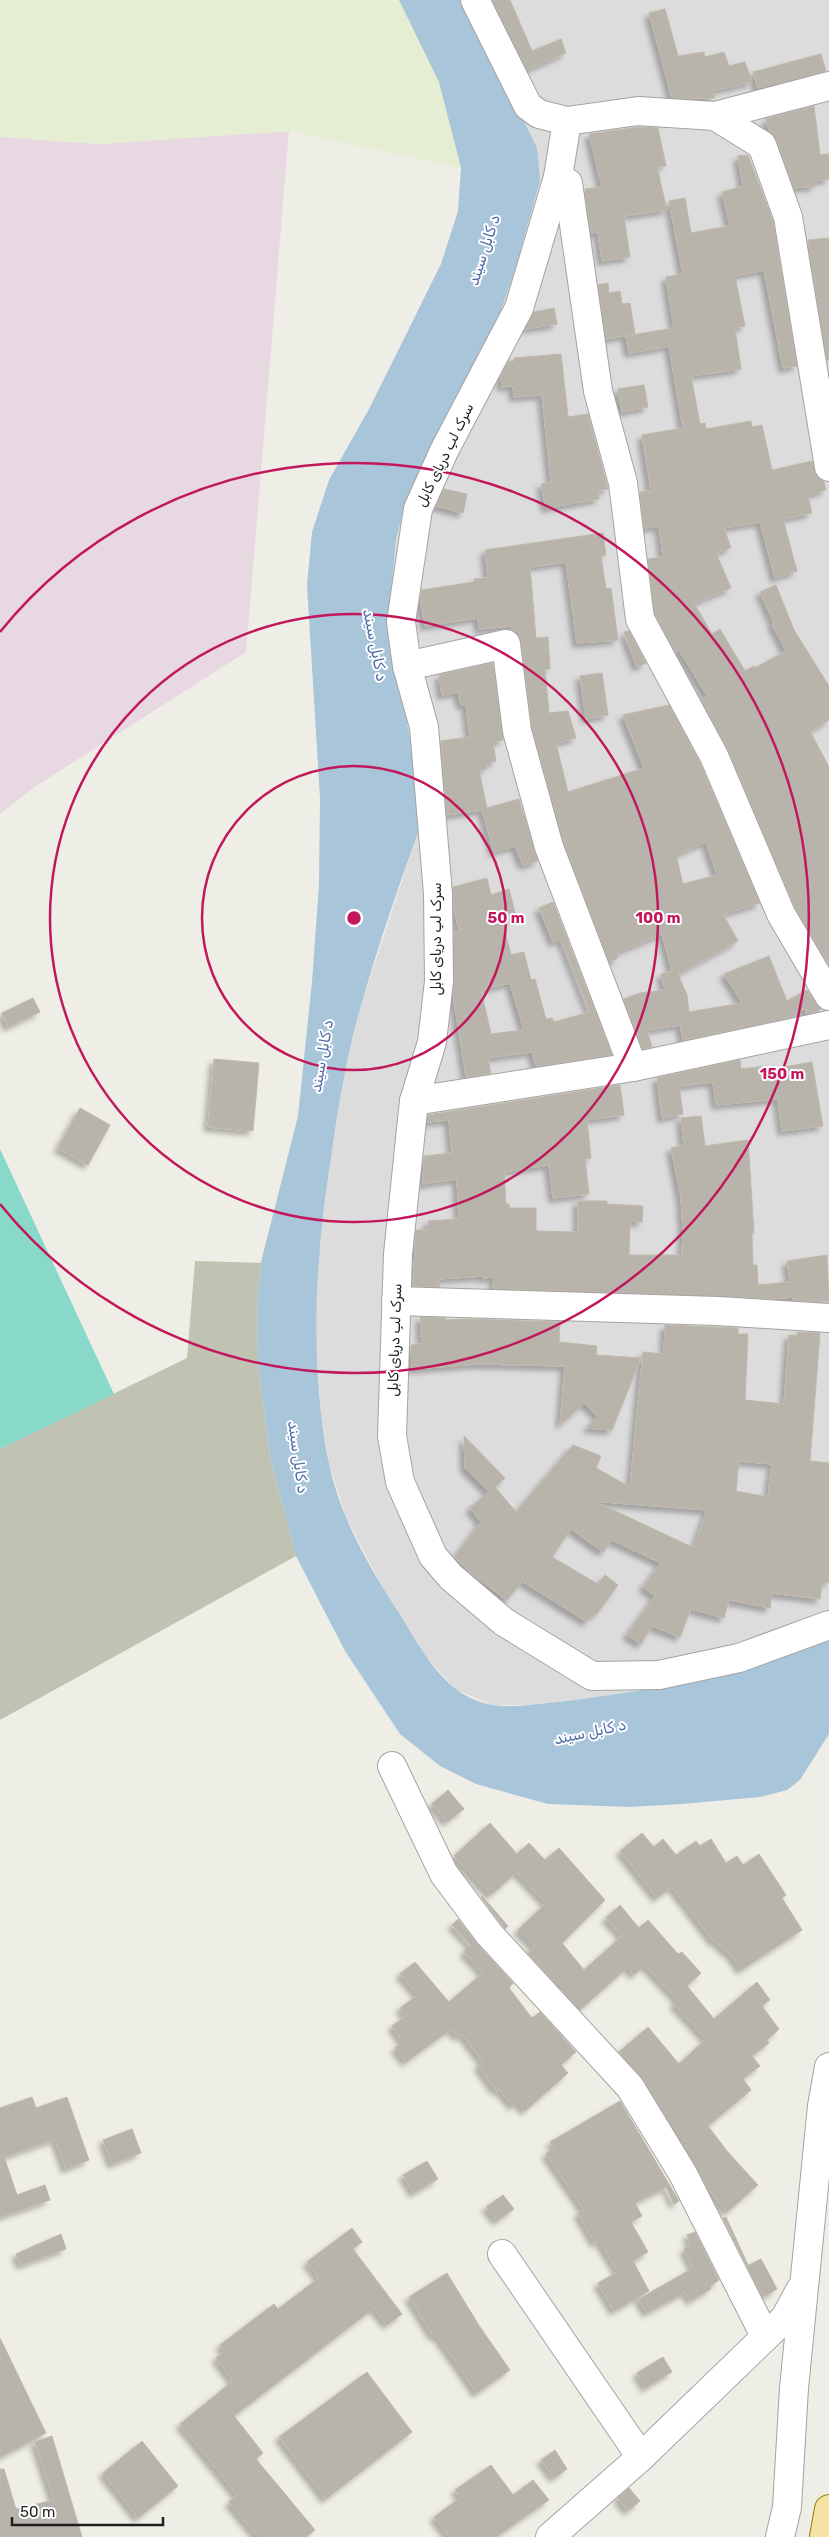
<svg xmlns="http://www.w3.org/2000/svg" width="829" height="2537" viewBox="0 0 829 2537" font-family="Rubik,'Noto Naskh Arabic',sans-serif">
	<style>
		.residential { fill: #dddcdc }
		.industrial { fill: #e8d8e2 }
		.construction { fill: #c0c3b2 }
		.farmland { fill: #e5edd2 }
		.pitch { fill: #89d9ca }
		.water { fill: #a9c5da }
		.building { fill: #b8b4ac; stroke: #c0b8a9; fill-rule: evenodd; filter: url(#shadow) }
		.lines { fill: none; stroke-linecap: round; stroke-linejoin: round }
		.minor-casing { stroke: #a3a3a3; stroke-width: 30 }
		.major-casing { stroke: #907f0a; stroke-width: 30 }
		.minor { stroke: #fff; stroke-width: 28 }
		.major { stroke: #f6e3a4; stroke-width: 28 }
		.ring { fill: none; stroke: #c2185b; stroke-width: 2.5 }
		.labels { text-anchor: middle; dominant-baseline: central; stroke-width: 4; stroke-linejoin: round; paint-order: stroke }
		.street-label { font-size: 14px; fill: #1f1f1f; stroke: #fff }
		.water-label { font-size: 15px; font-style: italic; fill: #516ba9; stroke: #fff }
		.centre { fill: #c2185b; stroke: #fff; stroke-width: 2.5 }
		.ring-label { font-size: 15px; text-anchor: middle; font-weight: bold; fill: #c2185b; stroke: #fff; stroke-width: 4; stroke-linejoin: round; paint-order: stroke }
	</style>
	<defs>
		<filter id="shadow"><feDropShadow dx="-4.5" dy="4.5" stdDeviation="2.5" flood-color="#0004"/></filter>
	</defs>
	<rect width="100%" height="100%" fill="#efeee6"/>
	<path class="residential" d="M465,0H829V1640L801,1652L679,1683L593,1698L531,1705H493L456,1690L427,1658L389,1599L346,1517L329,1463L321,1414L315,1328L317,1271L328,1177L342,1081L362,1002L418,833L420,781L395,659L390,604L396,539L407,499L492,335L514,274L540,181Z"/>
	<path class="industrial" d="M289,131L246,652L33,788L0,814V137L98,144Z"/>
	<path class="construction" d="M195,1261L261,1263L258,1293L257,1357L270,1457L296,1556L0,1720V1449L187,1358Z"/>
	<path class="farmland" d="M0,0H399L439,81L461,168L289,131L98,144L0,137Z"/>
	<path class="pitch" d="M0,1149L114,1394L0,1449Z"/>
	<path class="water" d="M399,0H465L537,148L540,181L514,274L492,335L407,499L396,539L390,604L395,659L423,806L418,833C398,888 379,943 363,999C348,1049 339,1100 332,1151C320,1227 313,1301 318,1377C321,1424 327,1473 346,1517C359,1549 380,1584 399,1613C422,1650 445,1698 493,1705C513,1708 537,1704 558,1702C645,1692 747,1673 829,1640V1734L800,1780L787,1790L760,1797L682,1804L630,1807L548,1804L476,1784L440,1766L400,1734L345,1651L296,1556L270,1457L257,1357L258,1293L261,1262L298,1116L312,982L319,884L320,798L307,585L312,532L329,480L369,409L441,264L458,211L461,168L439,82Z"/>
	<g class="building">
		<path d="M492,0H510L532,51L561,39L566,53L527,70Z"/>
		<path d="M665,9L678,56L704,52L705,57L724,52L729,66L745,62L752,82L713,91L715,98H672L649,13Z"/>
		<path d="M821,54L826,71L758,89L753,72Z"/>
		<path d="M814,106L820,155L829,154V179L815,181V186L794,188L777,140L770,132L766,119Z"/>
		<path d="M639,127L658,128L666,166L657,167L667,210L624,216L630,257L602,261L598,232L591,233L585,189L602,187L589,134Z"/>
		<path d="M748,155L773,221L797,366L783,368L764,270L735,276L745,326L735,328L741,369L691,376L700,424L705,423L706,429L751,421L752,427L762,425L772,470L812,461L817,476L824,482L826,490L808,495L812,513L783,519L797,571L775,578L760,522L724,528L731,548L716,553L731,588L694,603L712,634L720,629L745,671L754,666L755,668L786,651L772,624L774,623L760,592L776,585L794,630L829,686V720L810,731L829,767V965L795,907L728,750L701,698L708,697L679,650L675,652L655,614L648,559L663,557L659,526L644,528L640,492L651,491L642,435L683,428L669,346L629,353L626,336L674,328L666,277L683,274L669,201L685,198L691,233L730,226L722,192L743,186L738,156Z"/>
		<path d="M829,238V359L827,360L808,240Z"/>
		<path d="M608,283L609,293L620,291L622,304L630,303L635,334L606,339L598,285Z"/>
		<path d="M554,308L557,324L525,329L534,312Z"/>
		<path d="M561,354L568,417L588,414L608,489L598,490L599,499L546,508L541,484L551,482L542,395L514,397L513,386L502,387L501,376L509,361H514V358Z"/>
		<path d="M644,385L648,407L622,412L618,389Z"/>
		<path d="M444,489L467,494L463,513L436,506Z"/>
		<path d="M603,533L606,555L601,556L606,589L611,588L618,640L577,643L566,562L530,567L536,638L548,637L550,669H545L549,713L568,711L576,738L556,743L568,792L644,768L623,715L669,705L700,763L760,903L723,914L738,941L678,974L687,995L689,1012L742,1003L724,974L769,956L787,1001L807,990L821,1009L817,1012L807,1014L805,1009L780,1020L683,1040L680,1025L647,1030L652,1047L643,1049L624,999L640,993L665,990L661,974L672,971L662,934L616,953L618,958L609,962L564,842L532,728L522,642L518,635L512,630V626L479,629L478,618L425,626L420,598L422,590L474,582V579L488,578L485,550ZM706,842L717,875L683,884L676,855Z"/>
		<path d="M629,631L646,663L637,667L624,632Z"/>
		<path d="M493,663L503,740L493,742L496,761L486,763L487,769L479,770L487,808L519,799L538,861L523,865L515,846L494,852L482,810L447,815L441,741L470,737L466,704L461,705L458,692L442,695L439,675Z"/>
		<path d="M602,673L608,715L586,719L580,676Z"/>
		<path d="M487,878L491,895L509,889L516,916L502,920L511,955L524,952L531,980L535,979L546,1019L552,1018L554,1022L590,1012L561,939L553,942L539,908L553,902L612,1055L536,1066L532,1052L488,1058L491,1073L466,1077L453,994L454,932L459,931L454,907L453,887ZM510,983L524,1030L491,1034L481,990Z"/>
		<path d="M33,998L40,1012L8,1027L2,1013Z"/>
		<path d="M214,1059L259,1063L253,1131L208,1127Z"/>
		<path d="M740,1060L741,1069L767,1066V1070L812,1062L823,1126L782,1131L778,1099L716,1105L713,1082L679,1086L683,1114L662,1118L657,1078Z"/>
		<path d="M620,1085L624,1115L587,1120L591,1158L585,1159L589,1194L553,1198L549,1165L516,1170L504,1172L506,1204H509V1208H536V1231L578,1232V1201H607V1204L643,1206L642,1222L630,1221L629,1255H682L683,1230L681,1198L671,1148L684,1145L681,1118L701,1116L705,1146L748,1140L754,1233L752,1234L753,1265H757L758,1285L790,1282L787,1261L827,1255L829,1302L793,1300L792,1297L770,1299L493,1288L494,1277L483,1278V1276L439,1279L440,1287L413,1286L416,1230H428V1221L459,1219L457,1179L423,1184L424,1156L452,1153L449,1120L427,1122L428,1115Z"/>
		<path d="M80,1108L110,1125L88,1165L58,1148Z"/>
		<path d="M420,1317L445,1318V1320L466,1319L560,1322L559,1342L597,1346L596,1355L641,1358L612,1430L587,1428L598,1416L584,1403L560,1425L565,1366L478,1364L412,1369L411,1345L422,1344Z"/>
		<path d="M665,1325L738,1328V1334H748L745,1400L784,1404L789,1335L797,1336V1332L820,1333L810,1461L829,1463V1583L822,1582L820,1599L772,1593L770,1608L729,1600L724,1618L691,1609L680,1637L652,1626L641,1644L627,1635L655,1596L643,1587L661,1563L612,1540L603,1552L571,1529L552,1557L598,1584L605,1575L618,1585L596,1615L593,1613L587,1622L522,1581L507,1600L468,1571L455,1557L481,1522L470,1508L489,1492L465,1468L464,1436L505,1478L495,1487L516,1512L573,1445L601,1456L596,1468L630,1487L643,1352L664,1354ZM739,1461L772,1464L768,1497L736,1491ZM594,1501L629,1504L707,1510L694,1548Z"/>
		<path d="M448,1790L464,1809L447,1822L432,1804Z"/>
		<path d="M490,1823L517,1854L529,1843L545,1860L559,1848L605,1900L562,1943L584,1970L622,1936L606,1918L620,1905L639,1928L648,1920L678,1954L682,1952L701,1973L687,1986L714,2019L757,1982L770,2000L762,2006L779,2029L767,2040L769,2043L752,2056L760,2066L743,2079L751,2090L708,2126L727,2151L758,2185L727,2212L709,2190L643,2079L619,2052L648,2027L679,2064L706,2039L674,2004L678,2000L645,1965L634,1975L628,1967L580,2010L528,1953L534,1946L518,1930L546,1903L517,1872L491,1895L454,1856Z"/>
		<path d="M642,1833L654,1847L663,1839L676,1855L696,1841L700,1846L711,1839L726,1863L737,1856L743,1865L759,1854L786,1895L782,1898L802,1930L741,1970L728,1951L726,1952L716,1941L714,1942L672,1887L657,1898L620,1851Z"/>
		<path d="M482,1896L508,1926L505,1929L481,1897Z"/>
		<path d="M458,1919L478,1945L513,1983L509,1988L532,2018L540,2012L576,2052L561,2065L568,2073L525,2111L518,2102L513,2106L499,2089L496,2091L478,2066L483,2062L462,2034L458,2037L451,2029L406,2062L395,2048L403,2042L392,2026L406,2016L400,2008L418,1995L400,1974L415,1962L449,2002L483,1973L464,1952L471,1945L452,1925Z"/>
		<path d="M32,2097L36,2108L67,2097L89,2160L66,2169L55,2139L4,2157L17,2195L45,2185L50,2200L0,2217V2108Z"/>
		<path d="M620,2101L679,2201L674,2204L666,2187L635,2203L642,2216L631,2222L648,2252L633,2261L649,2291L614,2311L598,2283L618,2272L599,2240L595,2243L578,2213L584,2210L546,2154L555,2147L550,2142Z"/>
		<path d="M132,2129L141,2153L112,2164L103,2140Z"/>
		<path d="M427,2161L438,2179L414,2193L403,2175Z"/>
		<path d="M503,2195L514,2209L497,2221L486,2207Z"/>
		<path d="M726,2217L748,2265L747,2266L723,2218Z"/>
		<path d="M352,2228L362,2242L353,2249L402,2314L387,2325L374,2308L234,2416L263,2453L256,2459L315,2530L306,2537H258L229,2502L237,2495L180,2424L233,2381L216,2358L225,2351L220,2345L274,2304L278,2309L319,2278L307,2262Z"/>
		<path d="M695,2232L719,2280L710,2286L711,2289L690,2301L686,2292L647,2313L639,2299L693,2268L684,2249L691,2245L687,2235Z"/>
		<path d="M61,2234L66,2249L21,2265L16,2254Z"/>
		<path d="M761,2259L777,2289L763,2297L747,2266Z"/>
		<path d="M447,2273L480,2327L510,2370L477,2393L437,2335L434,2337L409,2297Z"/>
		<path d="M0,2338L46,2433L0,2457Z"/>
		<path d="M663,2357L672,2372L646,2388L637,2373Z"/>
		<path d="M367,2372L412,2432L326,2499L279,2437Z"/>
		<path d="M52,2436L82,2537H0V2469H4L16,2509L54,2500L35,2442Z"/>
		<path d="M142,2441L178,2486L138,2518L103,2473Z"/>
		<path d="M555,2450L567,2469L554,2478L541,2460Z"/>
		<path d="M491,2465L513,2495L533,2480L549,2500L496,2537H449L434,2517L461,2497L455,2490Z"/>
		<path d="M629,2488L640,2501L628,2511L618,2498Z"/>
	</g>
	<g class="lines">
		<defs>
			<g id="minor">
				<path d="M475,0L528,106L539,114L567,121L558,177L519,308L444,451L418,509L401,622L407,666L424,727L438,894L439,981L432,1042L414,1101L398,1254L392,1436L400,1482L433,1556L451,1577L504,1622L592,1676L659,1675L739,1658L829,1625"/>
				<path d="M715,116L829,86"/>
				<path d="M567,121L638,111L715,116L762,145L788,217L829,467"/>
				<path d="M558,177L568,183L598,391L623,483L640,619L714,756L781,914L829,996"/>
				<path d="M407,666L506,644L517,731L549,847L633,1067"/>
				<path d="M414,1101L633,1067L829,1025"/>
				<path d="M396,1301L718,1311L829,1318"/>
				<path d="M392,1766L444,1874L489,1934L630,2087L683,2174L765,2336"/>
				<path d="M502,2254L641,2457"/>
				<path d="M550,2537L641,2457L785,2318L800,2290"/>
				<path d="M780,2537L787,2507L794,2388L822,2106L829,2067"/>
			</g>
			<path id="major" d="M824,2537L829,2509"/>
		</defs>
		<use href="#minor" class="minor-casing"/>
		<use href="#major" class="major-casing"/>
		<use href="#minor" class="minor"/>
		<use href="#major" class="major"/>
	</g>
	<g class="ring">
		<circle cx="354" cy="918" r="152"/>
		<circle cx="354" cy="918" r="304"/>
		<path d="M0 632A455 455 0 1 1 0 1204"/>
	</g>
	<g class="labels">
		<g class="street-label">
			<text transform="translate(445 455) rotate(-64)">سرک لبِ دریای کابل</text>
			<text transform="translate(436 939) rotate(-90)">سرک لبِ دریای کابل</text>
			<text transform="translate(395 1340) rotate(-88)">سرک لبِ دریای کابل</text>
		</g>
		<g class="water-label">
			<text transform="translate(484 250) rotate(-72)">د کابل سيند</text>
			<text transform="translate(375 645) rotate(79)">د کابل سيند</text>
			<text transform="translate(322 1056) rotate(-80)">د کابل سيند</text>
			<text transform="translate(298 1457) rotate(82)">د کابل سيند</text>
			<text transform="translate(590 1732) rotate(-12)">د کابل سيند</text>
		</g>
	</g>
	<circle cx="354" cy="918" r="8" class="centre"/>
	<g class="ring-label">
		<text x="506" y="923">50 m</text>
		<text x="658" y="923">100 m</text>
		<text x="782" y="1079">150 m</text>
	</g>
	<path d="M12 2517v8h151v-8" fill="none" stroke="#1f1f1f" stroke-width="2.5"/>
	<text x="20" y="2517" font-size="15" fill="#1f1f1f" stroke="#ffffff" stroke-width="4" paint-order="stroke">50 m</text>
</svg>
